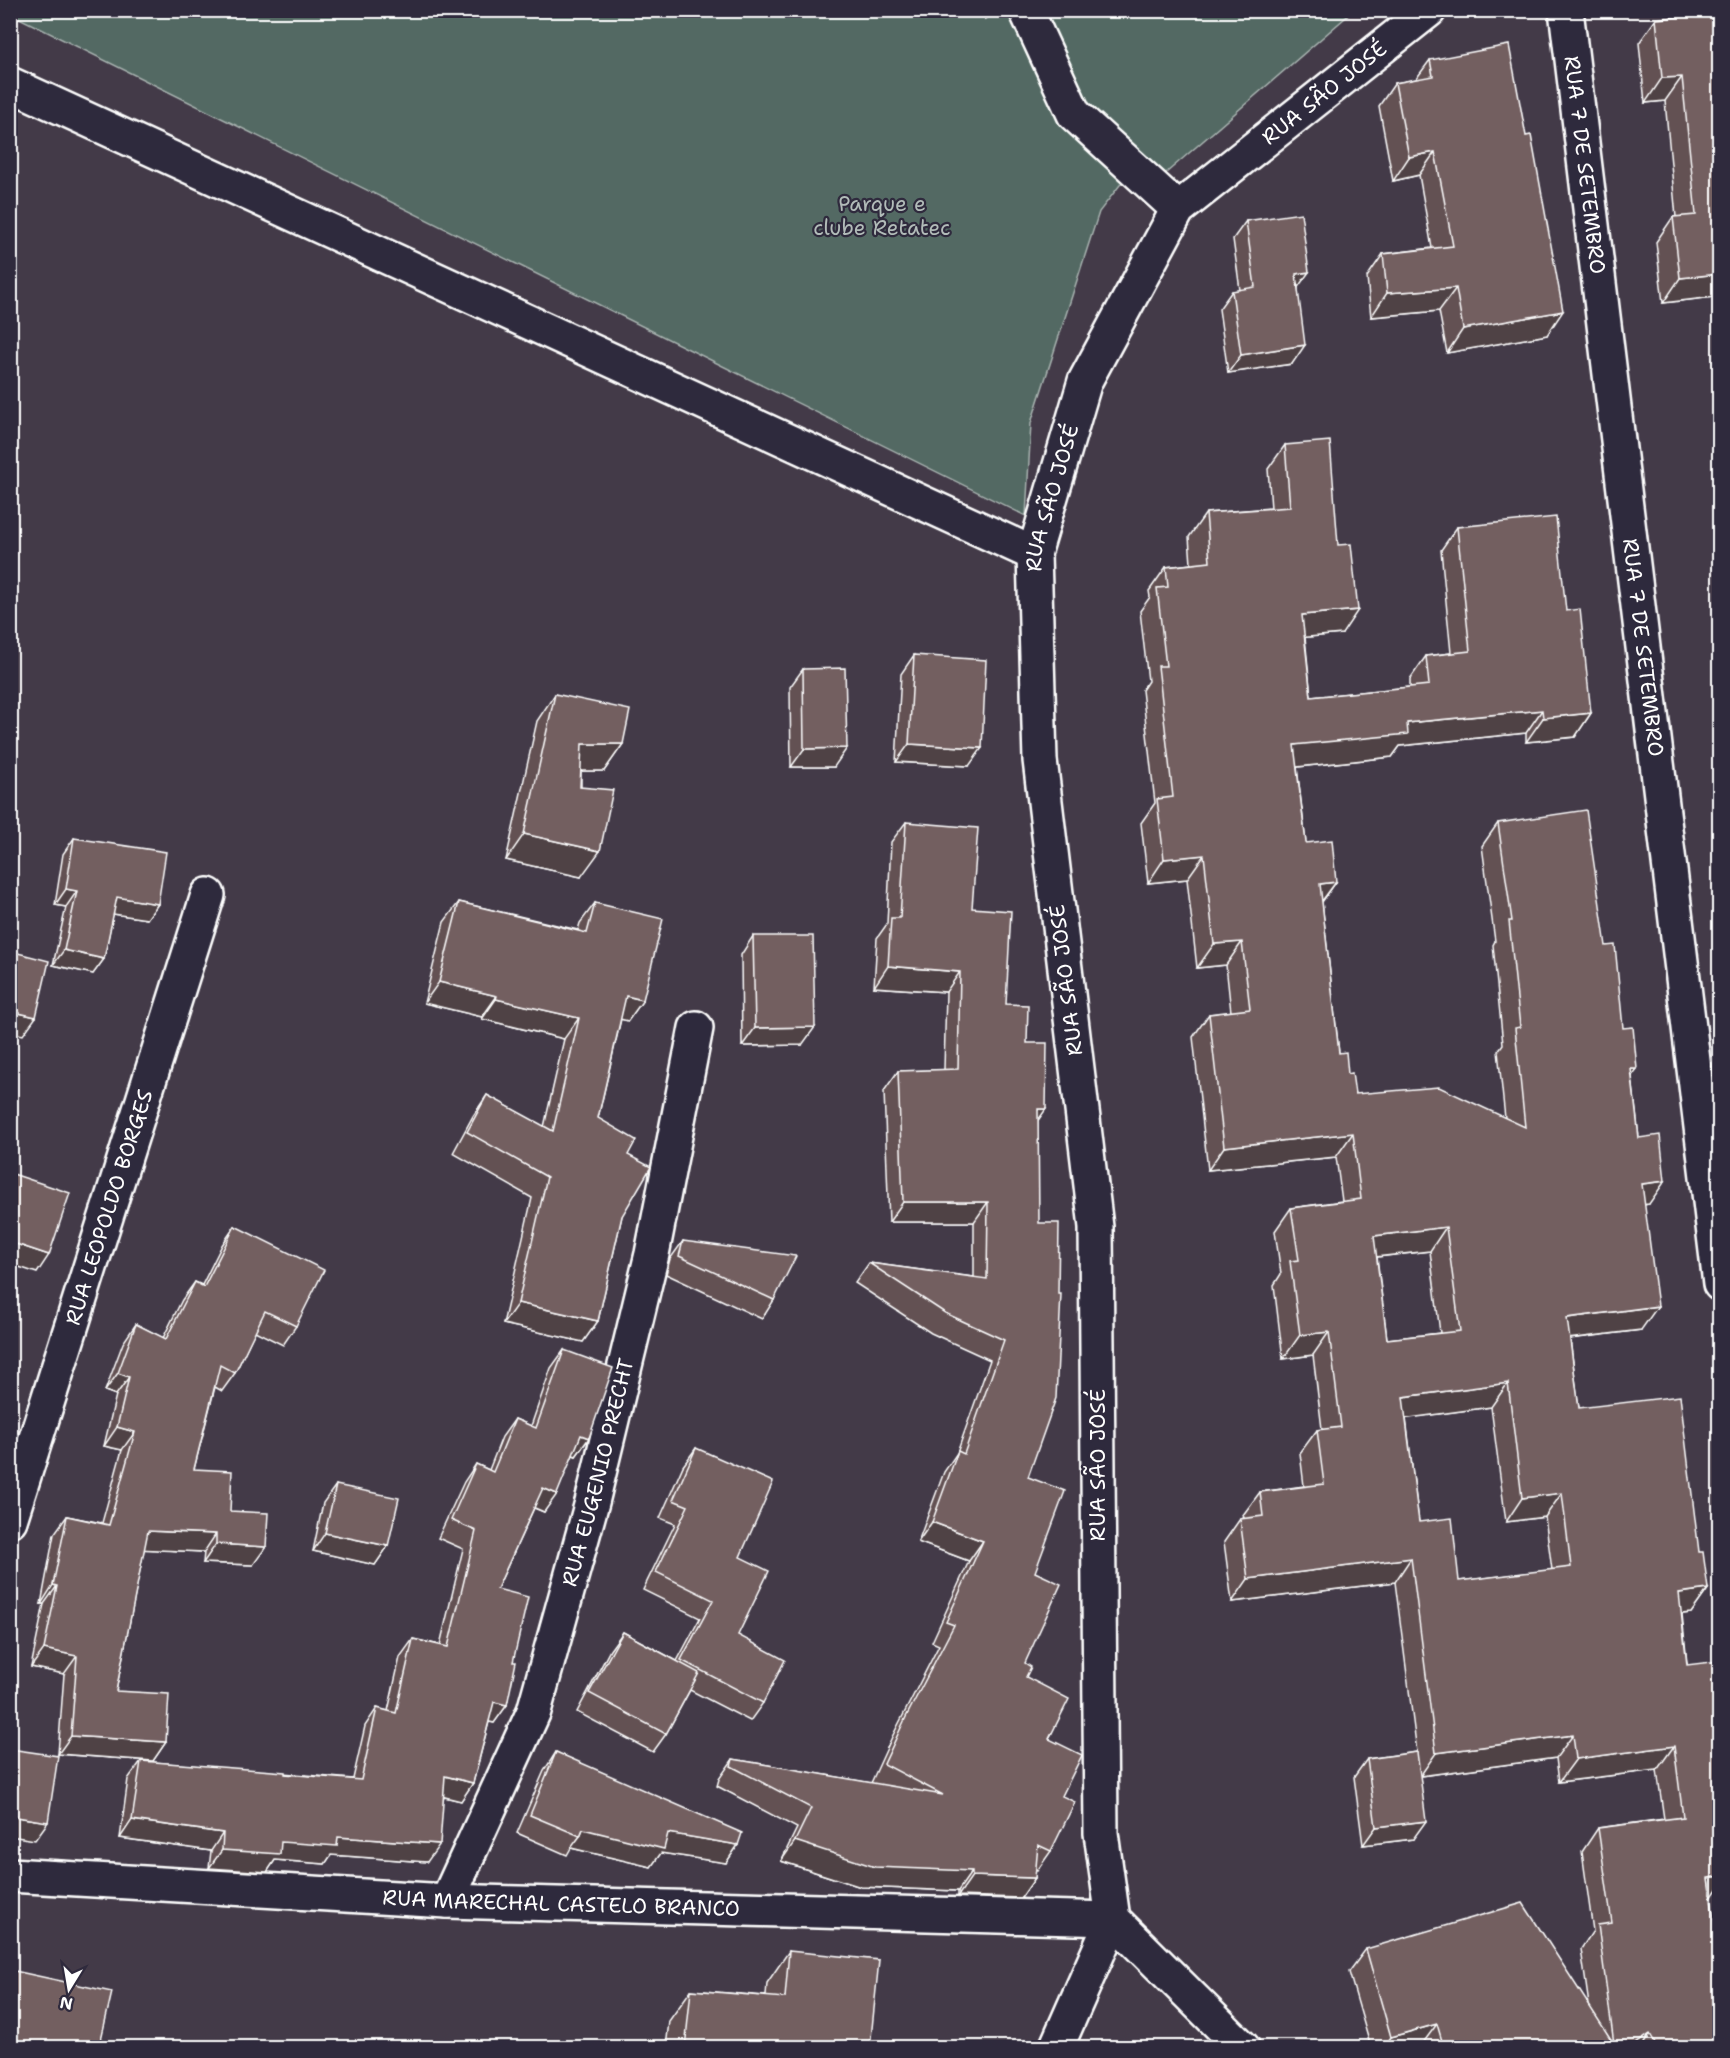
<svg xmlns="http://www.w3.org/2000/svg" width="1730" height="2058" viewBox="0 0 1730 2058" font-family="'Shantell Sans',sans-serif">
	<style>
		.green { fill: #536963; stroke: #a9b4b1; stroke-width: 1.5 }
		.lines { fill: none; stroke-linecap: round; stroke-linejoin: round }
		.minor-casing { stroke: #fff; stroke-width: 38 }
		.path { stroke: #fff; stroke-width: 4; stroke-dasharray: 6 4.5; stroke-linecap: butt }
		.minor { stroke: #2f2a3d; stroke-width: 33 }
		.wall { fill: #635153; stroke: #fff; stroke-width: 1.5; fill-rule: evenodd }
		.shaded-wall { fill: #504244; stroke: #fff; stroke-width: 1.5 }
		.building { fill: #735e61; stroke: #fff; stroke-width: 1.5; fill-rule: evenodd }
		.labels { text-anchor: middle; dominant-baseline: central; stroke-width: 4.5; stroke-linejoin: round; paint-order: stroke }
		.street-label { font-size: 21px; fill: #fff; stroke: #2f2a3d }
		.park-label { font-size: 21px; fill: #b2bcb9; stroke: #2f2a3d }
	</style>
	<rect width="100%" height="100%" fill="#433a48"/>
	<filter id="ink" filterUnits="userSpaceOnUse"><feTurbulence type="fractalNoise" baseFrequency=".0167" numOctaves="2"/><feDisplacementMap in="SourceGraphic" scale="12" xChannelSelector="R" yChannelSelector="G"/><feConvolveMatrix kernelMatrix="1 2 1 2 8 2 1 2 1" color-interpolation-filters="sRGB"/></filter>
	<g filter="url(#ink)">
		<path class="green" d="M10,11H1353L1151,186L1123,181L1099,212L1031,423L1026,516L11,14Z"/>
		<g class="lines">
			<defs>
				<g id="minor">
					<path d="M1026,10L1074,114L1178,209"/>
					<path id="s1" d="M1566,10L1720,1284"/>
					<path d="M10,84L1034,554"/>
					<path id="s2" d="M10,1520L208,895"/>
					<path id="s3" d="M10,1875L447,1901L1113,1919"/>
					<path id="s4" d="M447,1901L534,1711L592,1502L652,1254L696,1028"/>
					<path d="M1056,2048L1113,1919"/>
					<path id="s5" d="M1243,2048L1113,1919L1101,1833L1096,1227L1040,760L1034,554L1085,381L1178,209L1429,10"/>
				</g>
			</defs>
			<use href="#minor" class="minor-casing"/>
			<path class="path" d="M979,10L986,19"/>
			<use href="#minor" class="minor"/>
		</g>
		<g class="wall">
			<path d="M1719,13V331H1718L1714,297L1663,303L1656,242L1673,217H1676L1665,101L1645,103L1639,43L1656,19Z"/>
			<path d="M1430,60L1547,335L1447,353L1439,311L1371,317L1367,277L1383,254L1432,248L1419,175L1393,181L1379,106L1395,83L1416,79Z"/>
			<path d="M1246,221L1298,288L1292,364L1228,373L1219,309L1232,291L1240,290L1233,239Z"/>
			<path d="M1285,445L1342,634L1305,637L1311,697L1410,687V679L1426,656L1451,653L1441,550L1457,527L1566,611L1591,713L1575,737L1526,742V733L1400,746L1392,757L1297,767L1306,843L1336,882L1322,902L1339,1053L1348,1074L1355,1094L1505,1118L1498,1051L1503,1044L1493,945L1495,941L1482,846L1498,823L1606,946L1632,1076L1639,1138L1649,1204L1644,1205L1641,1330L1570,1339L1579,1408L1699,1552L1708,1589L1691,1613L1682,1614L1711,1898L1719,2048H1371L1349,1972L1366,1949L1589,2005L1581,1949L1593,1931L1582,1852L1598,1828L1664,1819L1657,1770L1559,1782L1556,1758L1420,1776L1413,1839L1363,1845L1354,1777L1367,1759L1417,1752L1395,1582L1232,1602L1224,1542L1240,1519L1244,1518L1243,1515L1260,1492L1304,1486L1300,1453L1317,1430L1322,1429L1313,1355L1283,1359L1274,1285L1281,1274L1275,1231L1291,1208L1342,1201L1336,1157L1208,1170L1193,1037L1209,1014L1231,1012L1226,965L1197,968L1187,879L1148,883L1141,823L1155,803L1142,690L1148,681L1140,611L1150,597L1149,591L1166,567L1191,564L1189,537L1206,513L1271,508L1268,469ZM1430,1251L1440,1333L1387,1339L1377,1257ZM1491,1407L1506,1522L1545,1517L1552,1570L1459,1581L1419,1522L1406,1418Z"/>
			<path d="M914,655L969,766L896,762L901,674Z"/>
			<path d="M803,669L834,767H791L790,687Z"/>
			<path d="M555,694L623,744L604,771H581V877L506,860L537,721Z"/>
			<path d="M906,822L972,908L1006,1004L1027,1043L1038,1121L1028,1477L1035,1572L1025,1663L1026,1677L1049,1739L1062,1796L1051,1851L1037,1871L1035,1870V1878L1021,1898L958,1896V1891L861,1887L781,1861L797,1828L717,1786L719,1779L733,1759L871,1783L892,1737L939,1645L932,1642L969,1561L918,1542L944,1472L957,1453L990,1360L931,1333L855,1283L869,1263L974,1277V1222H889L884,1091L898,1071L944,1070L946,992L874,987L877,938L887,924L891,842Z"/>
			<path d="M74,838L158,904L147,919L113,914L104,959L93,974L53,965L66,907L55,905L63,854Z"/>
			<path d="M459,902L578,930L580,923L595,903L643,1000L628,1021L621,1019L598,1118L628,1155L622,1216L598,1321L583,1342L503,1324L532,1198L453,1153L473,1116L487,1095L544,1127L564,1039L482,1019V1017L424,1003L444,922Z"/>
			<path d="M753,936L802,1045L742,1046L741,955Z"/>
			<path d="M235,1226L296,1326L283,1345L255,1331L235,1373L222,1391L215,1387L194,1469L230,1511L253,1565L203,1563L204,1552L144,1549L116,1691L166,1742L153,1761L58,1754L64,1674L31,1667L44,1604H41L54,1534L67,1516L102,1523L122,1450L104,1446L116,1395L105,1391L123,1343L136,1324L163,1338L182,1300L195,1282L202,1285L222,1245Z"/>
			<path d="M683,1241L774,1300L762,1319L666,1274L670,1259Z"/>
			<path d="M564,1350L589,1438L576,1456L573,1455L544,1512L534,1508L497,1589L513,1662L507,1705L494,1723L489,1722L473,1783L461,1801L444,1797L427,1862L331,1855L325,1864L275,1860L267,1872L209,1868L211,1851L120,1838L128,1779L141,1761L353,1779L365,1726L377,1708L388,1711L400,1657L413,1639L440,1645L463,1549L438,1538L464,1482L476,1464L489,1470L502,1437L515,1419L531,1426L551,1368Z"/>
			<path d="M696,1448L740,1557L738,1635L763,1703L750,1721L690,1690L666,1734L653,1752L577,1712L610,1650L623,1632L677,1661L700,1618L643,1590L675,1524L660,1518L683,1466Z"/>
			<path d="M336,1485L388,1546L375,1565L313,1551L323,1503Z"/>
			<path d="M556,1752L738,1845L726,1863L661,1853L651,1867L571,1848L567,1855L517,1833L544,1771Z"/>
			<path d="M789,1951L870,2048H666L669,2021L691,1990L766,1996L767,1983Z"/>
		</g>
		<g class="shaded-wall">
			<path d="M1682,77L1665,101L1645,103L1662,78Z"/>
			<path d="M1435,152L1419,175L1393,181L1409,157Z"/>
			<path d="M1309,272L1296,290V274Z"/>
			<path d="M1719,274V290L1714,297L1663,303L1680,278Z"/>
			<path d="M1456,288L1439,311L1371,317L1387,293Z"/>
			<path d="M1563,311L1547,335L1447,353L1463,329Z"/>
			<path d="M1305,345L1292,364L1228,373L1241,355Z"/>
			<path d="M1358,610L1342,634L1286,639L1302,615Z"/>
			<path d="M1542,710L1526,733L1400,746L1392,757L1278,769L1294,745L1407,723Z"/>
			<path d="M1591,713L1575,737L1526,742L1543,718Z"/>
			<path d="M582,744H623L604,771H563Z"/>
			<path d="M909,744L982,748L969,766L896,762Z"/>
			<path d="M847,748L834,767H791L804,749Z"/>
			<path d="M524,834L600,851L581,877L506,860Z"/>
			<path d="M1204,855L1187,879L1148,883L1164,859Z"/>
			<path d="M1336,882L1319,905L1320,884Z"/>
			<path d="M66,889L77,891L66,907L55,905Z"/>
			<path d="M117,897L158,904L147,919L106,913Z"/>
			<path d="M1242,942L1226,965L1197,968L1214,944Z"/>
			<path d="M64,950L104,959L93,974L53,965Z"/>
			<path d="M888,966L960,972L946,992L874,987Z"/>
			<path d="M439,982L497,996L482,1017L424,1003Z"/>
			<path d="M626,996L643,1000L628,1021L611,1017Z"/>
			<path d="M496,999L579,1018L564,1039L482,1019Z"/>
			<path d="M10,1011L36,1017L23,1035L10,1032Z"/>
			<path d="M815,1027L802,1045L742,1046L755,1028Z"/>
			<path d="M1631,1069H1637L1620,1092Z"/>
			<path d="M1038,1109H1046L1032,1129Z"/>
			<path d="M1353,1133L1336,1157L1208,1170L1224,1147Z"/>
			<path d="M1665,1181L1649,1204L1625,1207L1642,1184Z"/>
			<path d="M903,1202H988L974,1222H889Z"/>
			<path d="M1446,1227L1430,1251L1357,1259L1374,1236Z"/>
			<path d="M10,1242L49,1255L37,1273L10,1264Z"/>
			<path d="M518,1303L598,1321L583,1342L503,1324Z"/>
			<path d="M1658,1306L1641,1330L1551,1341L1567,1318Z"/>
			<path d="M1329,1332L1313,1355L1283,1359L1300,1335Z"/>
			<path d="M118,1373L129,1377L116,1395L105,1391Z"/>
			<path d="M1508,1383L1491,1407L1387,1421L1403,1397Z"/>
			<path d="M117,1427L135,1432L122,1450L104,1446Z"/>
			<path d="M581,1435L589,1438L576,1456L568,1453Z"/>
			<path d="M543,1488L557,1494L544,1512L530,1506Z"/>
			<path d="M1562,1493L1545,1517L1506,1522L1522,1498Z"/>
			<path d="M932,1522L983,1541L969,1561L918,1542Z"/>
			<path d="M148,1531L216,1534L204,1552L135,1549Z"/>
			<path d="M325,1533L388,1546L375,1565L313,1551Z"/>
			<path d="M216,1544L266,1547L253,1565L203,1563Z"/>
			<path d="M1411,1558L1395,1582L1232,1602L1248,1579Z"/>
			<path d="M53,1585L57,1586L44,1604H41Z"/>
			<path d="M1708,1589L1691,1613L1663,1616L1679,1593Z"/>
			<path d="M44,1649L77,1656L64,1674L31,1667Z"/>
			<path d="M494,1702L507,1705L494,1723L481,1720Z"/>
			<path d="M1573,1735L1556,1758L1420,1776L1436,1753Z"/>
			<path d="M71,1736L166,1742L153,1761L58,1754Z"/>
			<path d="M1674,1746L1657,1770L1559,1782L1576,1759Z"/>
			<path d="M445,1776L473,1783L461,1801L433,1794Z"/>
			<path d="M1717,1797H1719V1818Z"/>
			<path d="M10,1816L48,1822L35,1840L10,1836Z"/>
			<path d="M132,1820L223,1833L211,1851L120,1838Z"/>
			<path d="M1426,1821L1413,1839L1363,1845L1376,1827Z"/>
			<path d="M583,1829L668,1833L738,1845L726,1863L661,1853L651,1867L571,1848L580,1836Z"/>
			<path d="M338,1837L440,1844L427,1862L331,1855L325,1864L275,1860L267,1872L209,1868L222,1850L281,1842Z"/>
			<path d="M795,1841L972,1871L958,1891L861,1887L781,1861Z"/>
			<path d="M972,1876L1035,1878L1021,1898L958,1896Z"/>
			<path d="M1719,1876V1886L1711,1898L1708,1878Z"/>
			<path d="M1437,2024L1420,2047L1384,2048L1391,2037Z"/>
			<path d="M1650,2034L1641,2048H1630Z"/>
		</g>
		<g class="building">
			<path d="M1719,13V274L1680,278L1673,217L1696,215L1682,77L1662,78L1656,19Z"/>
			<path d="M1509,45L1526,136L1531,135L1563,311L1463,329L1456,288L1387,293L1383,254L1453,246L1435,152L1409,157L1395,83L1433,76L1430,60Z"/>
			<path d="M1301,213L1309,272L1296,274L1305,345L1241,355L1232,291L1255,287L1246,221Z"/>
			<path d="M1330,441L1338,545L1351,544L1358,610L1302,615L1311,697L1429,685L1426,656L1470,651L1457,527L1556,517L1566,611L1580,609L1591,713L1543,718L1542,710L1407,723L1408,734L1294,745L1306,843L1332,840L1336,882L1320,884L1339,1053L1346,1052L1348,1074L1352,1073L1355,1094L1439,1087L1525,1127L1515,1028L1520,1027L1509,921H1512L1498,823L1586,810L1606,946L1615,945L1623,1028L1633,1027L1637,1069H1631L1639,1138L1660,1135L1665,1181L1642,1184L1658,1306L1567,1318L1579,1408L1680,1396L1699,1552H1703L1708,1589L1679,1593L1687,1665L1719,1661V1797H1717L1719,1819V1876L1708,1878L1716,1934L1719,1941V2048H1658L1650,2034L1630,2048H1444L1437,2024L1391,2037L1366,1949L1523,1903L1614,2044L1598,1925L1612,1923L1598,1828L1683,1817L1674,1746L1576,1759L1573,1735L1436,1753L1411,1558L1248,1579L1240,1519L1263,1516L1260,1492L1324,1484L1317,1430L1341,1427L1329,1332L1300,1335L1290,1261L1299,1260L1291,1208L1361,1199L1353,1133L1224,1147L1209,1014L1250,1009L1242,942L1214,944L1204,855L1164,859L1157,799L1173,797L1158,666H1166L1157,588L1168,587L1166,567L1210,562L1206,513L1290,507L1285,445ZM1446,1227L1460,1331L1387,1339L1374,1236ZM1508,1383L1522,1498L1562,1493L1571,1567L1459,1581L1452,1518L1419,1522L1403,1397Z"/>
			<path d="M914,655L986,660L982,748L909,744Z"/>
			<path d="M845,668L847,748L804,749L803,669Z"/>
			<path d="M555,694L630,710L623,744H582L580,787L613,790L600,851L524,834Z"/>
			<path d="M906,822L978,828L972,908L1011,911L1006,1004L1028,1005L1027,1043H1047L1046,1109H1038L1039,1223H1059L1058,1294H1061L1056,1398L1028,1477L1065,1491L1035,1572L1061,1584L1025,1663L1031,1667L1026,1677L1069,1699L1049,1739L1082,1755L1062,1796L1075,1802L1051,1851L1038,1845L1035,1878L972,1876V1871L875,1867L795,1841L811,1808L731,1766L733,1759L943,1795L884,1764L906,1717L954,1625L946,1622L983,1541L932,1522L958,1451L964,1454L1004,1340L945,1313L869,1263L987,1279L988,1202H903L898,1071L958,1069L960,972L888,966L891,918H900Z"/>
			<path d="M74,838L166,852L158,904L117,897L104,959L64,950L77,891L66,889Z"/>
			<path d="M459,902L587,933L595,903L663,919L643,1000L626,996L598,1118L636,1140L628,1155L651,1167L622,1216L598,1321L518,1303L547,1177L467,1132L487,1095L553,1131L579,1018L496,999L497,996L439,982Z"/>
			<path d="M753,936H813L815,1027L755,1028Z"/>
			<path d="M10,951L49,961L36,1017L10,1011Z"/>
			<path d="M10,1173L70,1193L49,1255L10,1242Z"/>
			<path d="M235,1226L324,1270L296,1326L265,1311L235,1373L220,1365L194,1469L232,1471L230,1511L268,1513L266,1547L216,1544V1534L148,1531L116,1691L169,1694L166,1742L71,1736L77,1656L44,1649L57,1586L53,1585L67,1516L109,1525L135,1432L117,1427L129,1377L118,1373L136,1324L166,1339L195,1282L204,1287Z"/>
			<path d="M683,1241L796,1256L774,1300L679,1256Z"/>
			<path d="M564,1350L613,1368L589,1438L581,1435L557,1494L543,1488L497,1589L528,1597L513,1662H516L507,1705L494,1702L473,1783L445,1776L440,1844L338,1837L337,1846L281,1842L280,1854L222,1850L223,1833L132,1820L141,1761L285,1772V1774L361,1780L377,1708L396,1713L413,1639L448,1647L476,1531L451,1520L476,1464L493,1472L515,1419L536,1428Z"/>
			<path d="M696,1448L773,1482L740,1557L769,1571L738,1635L785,1660L763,1703L681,1660L713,1600L656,1572L688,1506L673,1500Z"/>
			<path d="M336,1485L399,1498L388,1546L325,1533Z"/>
			<path d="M623,1632L699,1673L666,1734L589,1693Z"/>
			<path d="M10,1749L58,1756L48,1822L10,1816Z"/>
			<path d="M556,1752L742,1833L738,1845L668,1833L664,1849L583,1829L580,1836L530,1815Z"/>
			<path d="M1417,1752L1426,1821L1376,1827L1367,1759Z"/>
			<path d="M789,1951L879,1960L870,2048H685L691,1990L785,1998Z"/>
			<path d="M10,1970L112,1992L99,2048H10Z"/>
		</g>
	</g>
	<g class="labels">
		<g class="street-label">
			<text stroke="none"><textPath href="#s5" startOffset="2115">RUA SÃO JOSÉ</textPath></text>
			<text stroke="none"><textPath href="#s1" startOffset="156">RUA 7 DE SETEMBRO</textPath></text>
			<text stroke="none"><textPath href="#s5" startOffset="1611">RUA SÃO JOSÉ</textPath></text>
			<text stroke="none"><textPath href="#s1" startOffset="642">RUA 7 DE SETEMBRO</textPath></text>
			<text transform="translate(1066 980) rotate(-97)">RUA SÃO JOSÉ</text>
			<text stroke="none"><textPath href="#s2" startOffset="328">RUA LEOPOLDO BORGES</textPath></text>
			<text transform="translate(1098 1465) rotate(-90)">RUA SÃO JOSÉ</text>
			<text stroke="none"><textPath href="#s4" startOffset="456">RUA EUGENIO PRECHT</textPath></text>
			<text stroke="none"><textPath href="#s3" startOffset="552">RUA MARECHAL CASTELO BRANCO</textPath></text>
		</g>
		<g class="park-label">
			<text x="882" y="204">Parque e<tspan x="882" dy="24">clube Retatec</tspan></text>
		</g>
	</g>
	<rect width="1730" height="2058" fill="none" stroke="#2f2a3d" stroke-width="36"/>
	<rect x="18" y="18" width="1694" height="2022" fill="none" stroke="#fff" stroke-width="2" filter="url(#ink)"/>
	<g transform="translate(69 1989) rotate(191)" stroke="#2f2a3d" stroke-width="4.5" paint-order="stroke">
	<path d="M0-4.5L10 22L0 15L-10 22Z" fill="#ffffff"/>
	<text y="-9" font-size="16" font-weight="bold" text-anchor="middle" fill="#ffffff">N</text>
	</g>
</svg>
